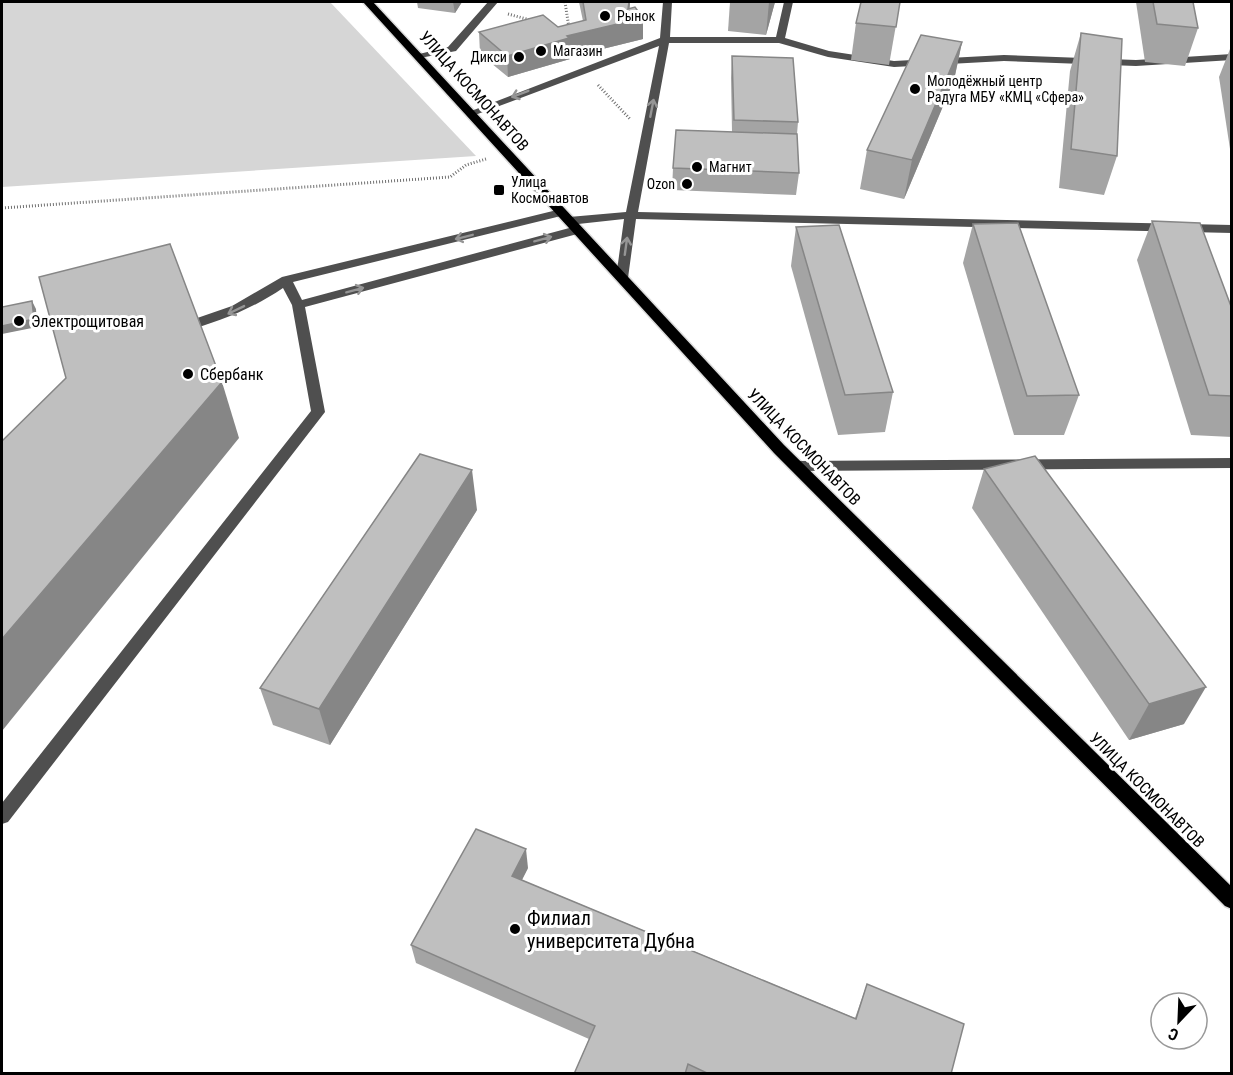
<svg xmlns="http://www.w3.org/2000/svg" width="1233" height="1075" viewBox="0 0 1233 1075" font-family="'Roboto Condensed',sans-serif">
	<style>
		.green { fill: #d6d6d6 }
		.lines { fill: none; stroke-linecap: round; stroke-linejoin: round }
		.major-casing { stroke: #dbdbdb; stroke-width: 3 }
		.path { stroke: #717171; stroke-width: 3; stroke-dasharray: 1 2; stroke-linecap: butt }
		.minor { fill: #4f4f4f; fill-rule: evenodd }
		.major { fill: #000; fill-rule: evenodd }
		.wall { fill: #a4a4a4 }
		.shaded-wall { fill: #868686 }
		.building { fill: #bfbfbf; stroke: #868686; stroke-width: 1.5 }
		.oneway { stroke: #959595 }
		.poi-dot { fill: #000; stroke: #fff; stroke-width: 2 }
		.labels { text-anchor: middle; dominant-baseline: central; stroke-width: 6; stroke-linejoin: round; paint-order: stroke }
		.far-poi-label { font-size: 14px; fill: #000; stroke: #fff; text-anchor: start }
		.street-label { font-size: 16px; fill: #000; stroke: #fff }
		.poi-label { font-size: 16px; fill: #000; stroke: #fff; text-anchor: start }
		.near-poi-label { font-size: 20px; fill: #000; stroke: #fff; text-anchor: start }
	</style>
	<rect width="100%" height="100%" fill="#fff"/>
	<path class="green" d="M2,2H330L476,156L2,187Z"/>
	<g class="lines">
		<defs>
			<path id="major" d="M363,2H373L784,445L1232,887V909L1225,906L774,453Z"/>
		</defs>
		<use href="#major" class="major-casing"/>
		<g class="path">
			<path d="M565,2L569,28"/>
			<path d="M508,14L530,20"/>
			<path d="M598,85L630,119"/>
			<path d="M2,208L450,177L466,165L486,159"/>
		</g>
		<g class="minor">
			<path d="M488,2H498L456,51L415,59V55L448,47Z"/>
			<path d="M663,2H672L670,37H776L784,2H793L785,38L829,51L894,61L1004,55L1136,60L1232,54V60L1136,66L1004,61L894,67L828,57L779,43H669L638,212L1232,225V233L636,219L628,278L626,281H618L616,278L624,219L569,225L563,221L569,217L626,212L659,46L475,115L471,116L466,113L660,38Z"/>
			<path d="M561,209L567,213L565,215L293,282L302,300L573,227L577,226L583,230L581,233L305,307L325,412L8,822L2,824V803L311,411L292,305L283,288C252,309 219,322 182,332L176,328L177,325L232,306L282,277Z"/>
			<path d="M1232,458V468L795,471L788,466L795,461Z"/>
		</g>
		<use href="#major" class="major"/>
	</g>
	<g class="wall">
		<path d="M417,2H462L455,13L418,8Z"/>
		<path d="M579,2H630L629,9L643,18V39L570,57V59L508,77L480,54L479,32L558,27L583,21Z"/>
		<path d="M730,2H775L766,35L728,31Z"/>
		<path d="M900,2L889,65L851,60L856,23Z"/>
		<path d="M1136,2H1193L1198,28L1185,66L1145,62Z"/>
		<path d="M1081,33L1117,156L1104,195L1059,188L1070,71Z"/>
		<path d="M962,42L954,80L904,199L860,189L867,150Z"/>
		<path d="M1232,44V162L1219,77Z"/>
		<path d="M732,56L798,122L797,134L799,173L796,195L672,190L673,168L732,132L731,78Z"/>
		<path d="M1152,221L1232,309V437L1191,435L1137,260Z"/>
		<path d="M973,224L1079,395L1064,435H1014L963,263Z"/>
		<path d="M796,227L893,392L885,432L838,435L791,266Z"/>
		<path d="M984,469L1184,724L1129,740L972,508Z"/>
		<path d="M477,510L330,745L273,725L260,688Z"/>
		<path d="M528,868L522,880L855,1018L867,984L951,1074H574L589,1039L416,963L411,945Z"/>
	</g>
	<g class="shaded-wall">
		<path d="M453,2H462L455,13Z"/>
		<path d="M629,2H630L629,21L643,18V39L570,57V59L508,77L507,56L567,36Z"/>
		<path d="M769,2H775L766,35Z"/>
		<path d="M962,42L954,80L904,199L912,160Z"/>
		<path d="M32,301L36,309L37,327L2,334V326Z"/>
		<path d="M222,382L239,438L2,731V639Z"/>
		<path d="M472,470L477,510L330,745L319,709Z"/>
		<path d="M1206,687L1184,724L1129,740L1149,704Z"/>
		<path d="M526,849L528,868L514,895L512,876Z"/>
	</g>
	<g class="building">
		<path d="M583,2H629L628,9L635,7L643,18L567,36L569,38L507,56L479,32L543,15L558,27L586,20Z"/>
		<path d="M861,2H900L896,27L856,23Z"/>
		<path d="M1153,2H1193L1198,28L1157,24Z"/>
		<path d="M1081,33L1122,39L1117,156L1071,149Z"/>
		<path d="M921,35L962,42L912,160L867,150Z"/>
		<path d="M732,56L793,58L798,122L734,120Z"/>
		<path d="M676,130L797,134L799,173L673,168Z"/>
		<path d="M1152,221L1200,223L1232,309V396L1209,395Z"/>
		<path d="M1018,223L1079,395L1027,396L973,224Z"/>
		<path d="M839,225L893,392L845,395L796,227Z"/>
		<path d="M170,244L222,382L2,639V441L66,378L39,277Z"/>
		<path d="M32,301L34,319L2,326V307Z"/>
		<path d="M420,454L472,470L319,709L260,688Z"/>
		<path d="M1035,456L1206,687L1149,704L984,469Z"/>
		<path d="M476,829L526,849L512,876L856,1019L867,984L964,1024L951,1074H709L688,1064L685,1074H574L595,1026L411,945Z"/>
	</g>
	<defs><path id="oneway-shaft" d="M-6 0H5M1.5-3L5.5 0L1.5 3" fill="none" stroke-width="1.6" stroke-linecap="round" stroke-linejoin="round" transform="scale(1.5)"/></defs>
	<g class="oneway">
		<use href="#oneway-shaft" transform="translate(520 94) rotate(159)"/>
		<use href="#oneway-shaft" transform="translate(652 108) rotate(-79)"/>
		<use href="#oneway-shaft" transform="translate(464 237) rotate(166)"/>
		<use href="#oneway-shaft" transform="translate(543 239) rotate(-15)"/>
		<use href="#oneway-shaft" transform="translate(626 246) rotate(-82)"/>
		<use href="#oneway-shaft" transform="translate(355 290) rotate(-15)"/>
		<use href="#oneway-shaft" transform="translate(236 310) rotate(154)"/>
	</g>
	<g class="poi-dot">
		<circle cx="605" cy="16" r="6"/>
		<circle cx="541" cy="51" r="6"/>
		<circle cx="519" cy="57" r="6"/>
		<circle cx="915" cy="89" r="6"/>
		<circle cx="697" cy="167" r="6"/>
		<circle cx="687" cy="184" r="6"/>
		<rect x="493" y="184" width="12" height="12" rx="3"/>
		<circle cx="19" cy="321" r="6"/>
		<circle cx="188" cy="374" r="6"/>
		<circle cx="515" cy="929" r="6"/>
	</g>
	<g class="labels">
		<g class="far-poi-label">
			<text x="617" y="16">Рынок</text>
			<text x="553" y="51">Магазин</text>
			<text x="507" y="57" text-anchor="end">Дикси</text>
			<text x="927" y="81">Молодёжный центр<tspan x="927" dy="16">Радуга МБУ «КМЦ «Сфера»</tspan></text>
			<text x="709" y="167">Магнит</text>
			<text x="511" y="182">Улица<tspan x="511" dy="16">Космонавтов</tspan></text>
			<text x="675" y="184" text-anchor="end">Ozon</text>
		</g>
		<g class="street-label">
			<text transform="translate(474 91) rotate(48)">УЛИЦА КОСМОНАВТОВ</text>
			<text transform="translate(804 447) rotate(46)">УЛИЦА КОСМОНАВТОВ</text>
			<text transform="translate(1147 790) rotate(45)">УЛИЦА КОСМОНАВТОВ</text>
		</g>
		<g class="poi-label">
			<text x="31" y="321">Электрощитовая</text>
			<text x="200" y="374">Сбербанк</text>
		</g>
		<g class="near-poi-label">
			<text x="527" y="918">Филиал<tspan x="527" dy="23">университета Дубна</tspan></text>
		</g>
	</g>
	<rect width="1233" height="1075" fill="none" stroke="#000000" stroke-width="6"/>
	<g transform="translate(1179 1021) rotate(203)"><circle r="28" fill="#ffffff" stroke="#999999" stroke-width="1.5"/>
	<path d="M0-4.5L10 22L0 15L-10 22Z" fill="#000000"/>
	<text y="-9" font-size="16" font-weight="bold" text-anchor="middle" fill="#000000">С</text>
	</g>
</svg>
